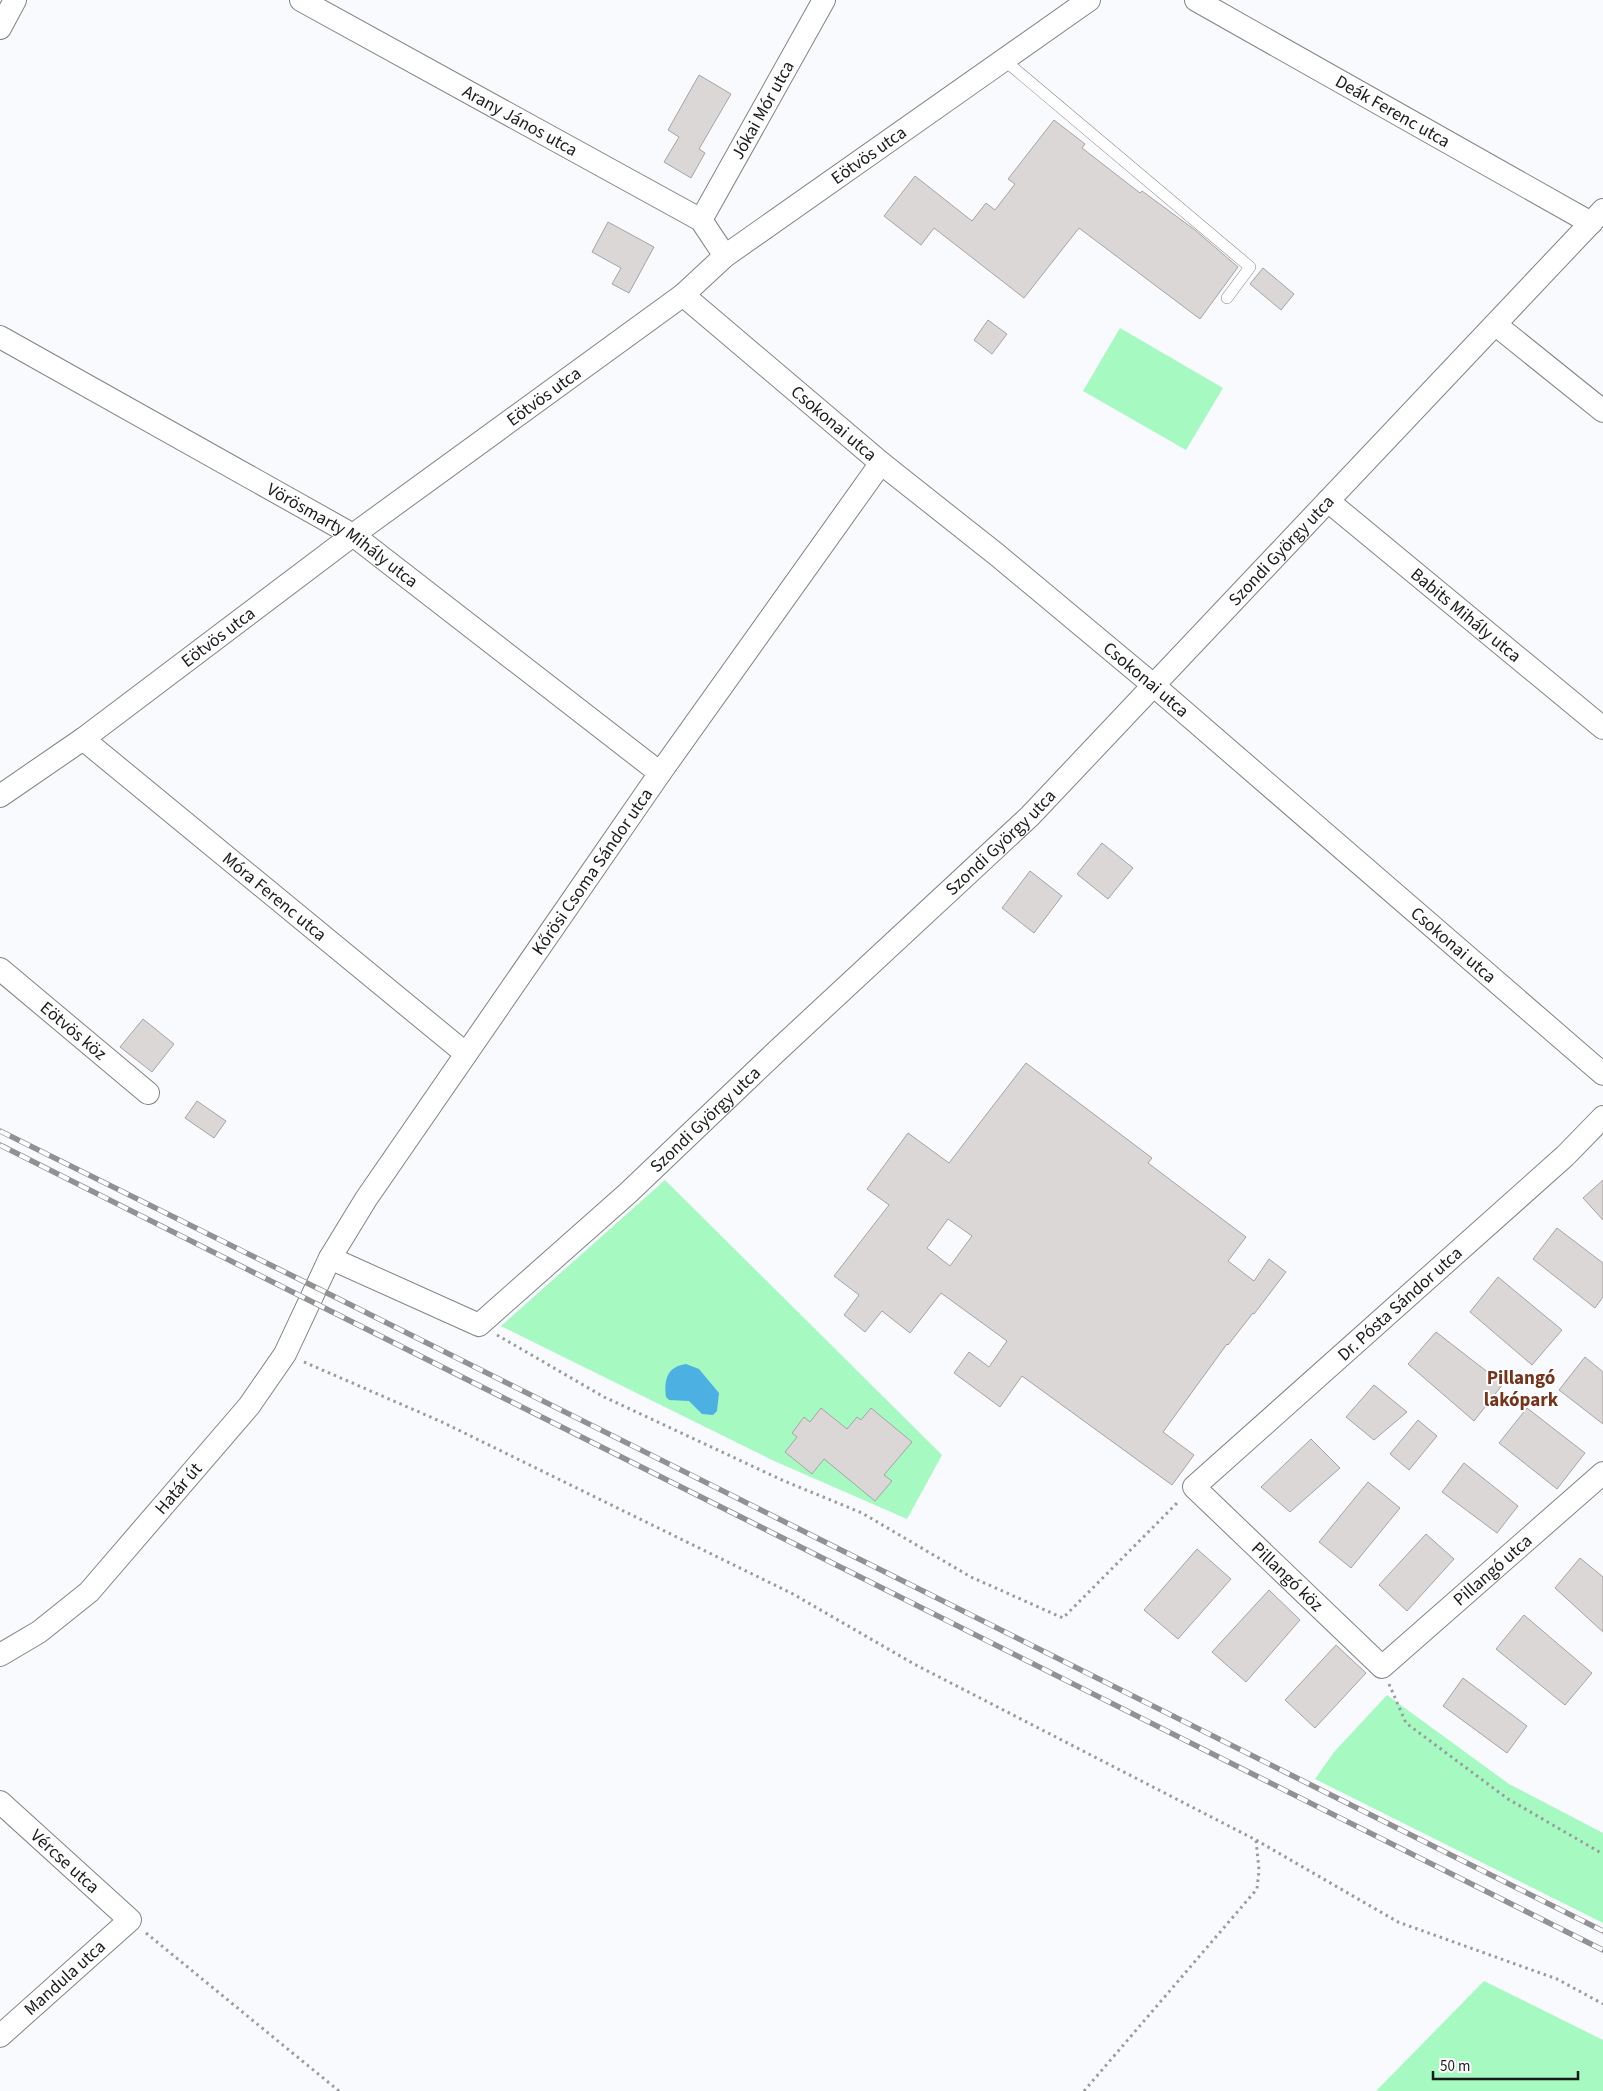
<svg xmlns="http://www.w3.org/2000/svg" width="1603" height="2091" viewBox="0 0 1603 2091" font-family="'Source Sans 3',sans-serif">
	<style>
		.green { fill: #a7f9c2 }
		.water { fill: #4cb1e2 }
		.building { fill: #dbd7d6; stroke: #a7a3a3; fill-rule: evenodd }
		.lines { fill: none; stroke-linecap: round; stroke-linejoin: round }
		.service-casing { stroke: #818386; stroke-width: 12 }
		.minor-casing { stroke: #818386; stroke-width: 24 }
		.path { stroke: #9a9b9d; stroke-width: 3; stroke-dasharray: 2.5 4; stroke-linecap: butt }
		.service { stroke: #fff; stroke-width: 11 }
		.minor { stroke: #fff; stroke-width: 22 }
		.rail-casing { stroke: #909193; stroke-width: 5.5 }
		.rail { stroke: #fff; stroke-width: 4; stroke-dasharray: 11; stroke-linecap: butt }
		.labels { text-anchor: middle; dominant-baseline: central; stroke-width: 4; stroke-linejoin: round; paint-order: stroke }
		.street-label { font-size: 18px; fill: #1a1a1b; stroke: #fff }
		.neighbourhood-label { font-size: 19px; font-weight: bold; fill: #75331b; stroke: #fff }
	</style>
	<rect width="100%" height="100%" fill="#f8fafd"/>
	<g class="green">
		<path d="M1120,328L1223,388L1186,450L1083,391Z"/>
		<path d="M665,1180L942,1455L907,1519L772,1460L501,1326Z"/>
		<path d="M1387,1695L1509,1784L1603,1833V1923L1315,1779L1334,1752Z"/>
		<path d="M1484,1981L1603,2040V2091H1376Z"/>
	</g>
	<path class="water" d="M686,1364L699,1369L719,1393L717,1411L713,1415L702,1414L689,1401L669,1400L666,1397C664,1379 667,1367 686,1364Z"/>
	<g class="building">
		<path d="M699,75L731,94L699,149L705,153L691,178L664,162L679,137L668,130Z"/>
		<path d="M1054,120L1085,144L1082,148L1140,193L1142,191L1195,230L1238,267L1200,319L1079,228L1024,298L934,228L921,245L884,216L915,176L972,221L986,203L995,210L1015,184L1008,179Z"/>
		<path d="M608,222L654,247L629,293L612,284L621,268L592,252Z"/>
		<path d="M1263,268L1294,294L1281,310L1250,284Z"/>
		<path d="M988,320L1007,334L992,354L974,340Z"/>
		<path d="M1102,843L1133,868L1108,899L1077,874Z"/>
		<path d="M1030,871L1062,896L1034,933L1002,908Z"/>
		<path d="M143,1019L174,1044L152,1072L120,1047Z"/>
		<path d="M1026,1063L1152,1158L1148,1163L1246,1237L1228,1261L1254,1281L1269,1259L1286,1272L1254,1314L1253,1313L1228,1345L1227,1344L1163,1432L1194,1455L1172,1485L1022,1376L1000,1407L954,1373L969,1352L989,1367L1007,1341L941,1293L910,1333L882,1311L865,1332L844,1315L859,1295L834,1276L889,1205L867,1189L908,1133L949,1163ZM948,1219L972,1236L950,1266L927,1248Z"/>
		<path d="M197,1101L226,1121L214,1138L185,1118Z"/>
		<path d="M1603,1180V1220L1583,1198Z"/>
		<path d="M1557,1228L1603,1263V1297L1595,1308L1533,1259Z"/>
		<path d="M1498,1277L1562,1330L1532,1365L1470,1312Z"/>
		<path d="M1436,1332L1503,1384L1474,1421L1408,1364Z"/>
		<path d="M1585,1357L1603,1372V1424L1559,1390Z"/>
		<path d="M1374,1385L1407,1412L1374,1440L1346,1417Z"/>
		<path d="M821,1408L847,1429L857,1417L861,1420L871,1408L912,1442L884,1475L892,1481L875,1501L824,1459L812,1474L785,1452L797,1437L792,1433L804,1417L810,1422Z"/>
		<path d="M1527,1408L1585,1453L1557,1489L1499,1443Z"/>
		<path d="M1418,1420L1437,1436L1409,1470L1390,1454Z"/>
		<path d="M1311,1439L1340,1468L1290,1512L1261,1487Z"/>
		<path d="M1464,1463L1518,1506L1497,1533L1442,1492Z"/>
		<path d="M1368,1482L1400,1508L1351,1568L1319,1542Z"/>
		<path d="M1426,1534L1454,1559L1407,1611L1379,1585Z"/>
		<path d="M1197,1549L1231,1579L1178,1639L1144,1610Z"/>
		<path d="M1580,1558L1603,1577V1632L1555,1588Z"/>
		<path d="M1269,1590L1300,1620L1246,1682L1212,1652Z"/>
		<path d="M1524,1615L1592,1673L1565,1705L1496,1649Z"/>
		<path d="M1336,1645L1366,1673L1315,1728L1285,1700Z"/>
		<path d="M1463,1678L1527,1726L1507,1753L1443,1706Z"/>
	</g>
	<g class="lines">
		<defs>
			<path id="service" d="M1003,59L1250,267L1227,298"/>
			<g id="minor">
				<path id="s1" d="M301,0L701,220L725,256"/>
				<path id="s2" d="M1196,0L1591,223"/>
				<path d="M0,28L15,0"/>
				<path id="s3" d="M701,220L824,0"/>
				<path id="s4" d="M683,295L881,463L996,554L1152,684L1603,1074"/>
				<path d="M1496,325L1603,411"/>
				<path id="s5" d="M0,337L353,535L660,773"/>
				<path id="s6" d="M1328,501L1603,728"/>
				<path id="s7" d="M83,739L465,1053"/>
				<path id="s8" d="M0,796L83,739L353,535L683,295L725,256L1089,0"/>
				<path id="s9" d="M0,969L148,1093"/>
				<path id="s10" d="M1603,1117L1565,1156L1194,1487L1382,1667L1603,1473"/>
				<path id="s11" d="M330,1258L479,1325L628,1193L777,1051L1030,816L1603,210"/>
				<path id="s12" d="M0,1655L39,1632L89,1592L249,1406L285,1354L330,1258L366,1199L660,773L881,463"/>
				<path id="s13" d="M0,1802L130,1920L0,2036"/>
			</g>
		</defs>
		<use href="#service" class="service-casing"/>
		<use href="#minor" class="minor-casing"/>
		<g class="path">
			<path d="M497,1335L604,1397L782,1480L862,1513L971,1577L1063,1618L1179,1501"/>
			<path d="M304,1362L442,1422L793,1594L914,1664L1256,1840L1398,1922L1557,1979L1603,2004"/>
			<path d="M1389,1684L1406,1723L1508,1799L1603,1854"/>
			<path d="M146,1933L339,2091"/>
			<path d="M1084,2091L1257,1889L1259,1870L1256,1840"/>
		</g>
		<use href="#service" class="service"/>
		<use href="#minor" class="minor"/>
		<defs>
			<g id="rail">
				<path d="M0,1131L315,1287L1603,1931"/>
				<path d="M0,1145L1603,1950"/>
			</g>
		</defs>
		<use href="#rail" class="rail-casing"/>
		<use href="#rail" class="rail"/>
	</g>
	<g class="labels">
		<g class="street-label">
			<text stroke="none"><textPath href="#s3" startOffset="126">Jókai Mór utca</textPath></text>
			<text stroke="none"><textPath href="#s2" startOffset="226">Deák Ferenc utca</textPath></text>
			<text stroke="none"><textPath href="#s1" startOffset="250">Arany János utca</textPath></text>
			<text stroke="none"><textPath href="#s8" startOffset="1080">Eötvös utca</textPath></text>
			<text stroke="none"><textPath href="#s8" startOffset="675">Eötvös utca</textPath></text>
			<text stroke="none"><textPath href="#s4" startOffset="198">Csokonai utca</textPath></text>
			<text stroke="none"><textPath href="#s5" startOffset="396">Vörösmarty Mihály utca</textPath></text>
			<text stroke="none"><textPath href="#s11" startOffset="1279">Szondi György utca</textPath></text>
			<text stroke="none"><textPath href="#s6" startOffset="179">Babits Mihály utca</textPath></text>
			<text stroke="none"><textPath href="#s8" startOffset="270">Eötvös utca</textPath></text>
			<text stroke="none"><textPath href="#s4" startOffset="602">Csokonai utca</textPath></text>
			<text stroke="none"><textPath href="#s11" startOffset="874">Szondi György utca</textPath></text>
			<text stroke="none"><textPath href="#s12" startOffset="991">Kőrösi Csoma Sándor utca</textPath></text>
			<text stroke="none"><textPath href="#s7" startOffset="248">Móra Ferenc utca</textPath></text>
			<text stroke="none"><textPath href="#s4" startOffset="1008">Csokonai utca</textPath></text>
			<text stroke="none"><textPath href="#s9" startOffset="96">Eötvös köz</textPath></text>
			<text stroke="none"><textPath href="#s11" startOffset="469">Szondi György utca</textPath></text>
			<text transform="translate(1400 1304) rotate(-42)">Dr. Pósta Sándor utca</text>
			<text stroke="none"><textPath href="#s12" startOffset="246">Határ út</textPath></text>
			<text stroke="none"><textPath href="#s10" startOffset="959">Pillangó utca</textPath></text>
			<text stroke="none"><textPath href="#s10" startOffset="681">Pillangó köz</textPath></text>
			<text stroke="none"><textPath href="#s13" startOffset="88">Vércse utca</textPath></text>
			<text transform="translate(65 1978) rotate(-42)">Mandula utca</text>
		</g>
		<g class="neighbourhood-label">
			<text x="1521" y="1378">Pillangó<tspan x="1521" dy="22">lakópark</tspan></text>
		</g>
	</g>
	<path d="M1433 2071v8h145v-8" fill="none" stroke="#1a1a1b" stroke-width="2.5"/>
	<text x="1440" y="2071" font-size="15" fill="#1a1a1b" stroke="#ffffff" stroke-width="4" paint-order="stroke">50 m</text>
</svg>
